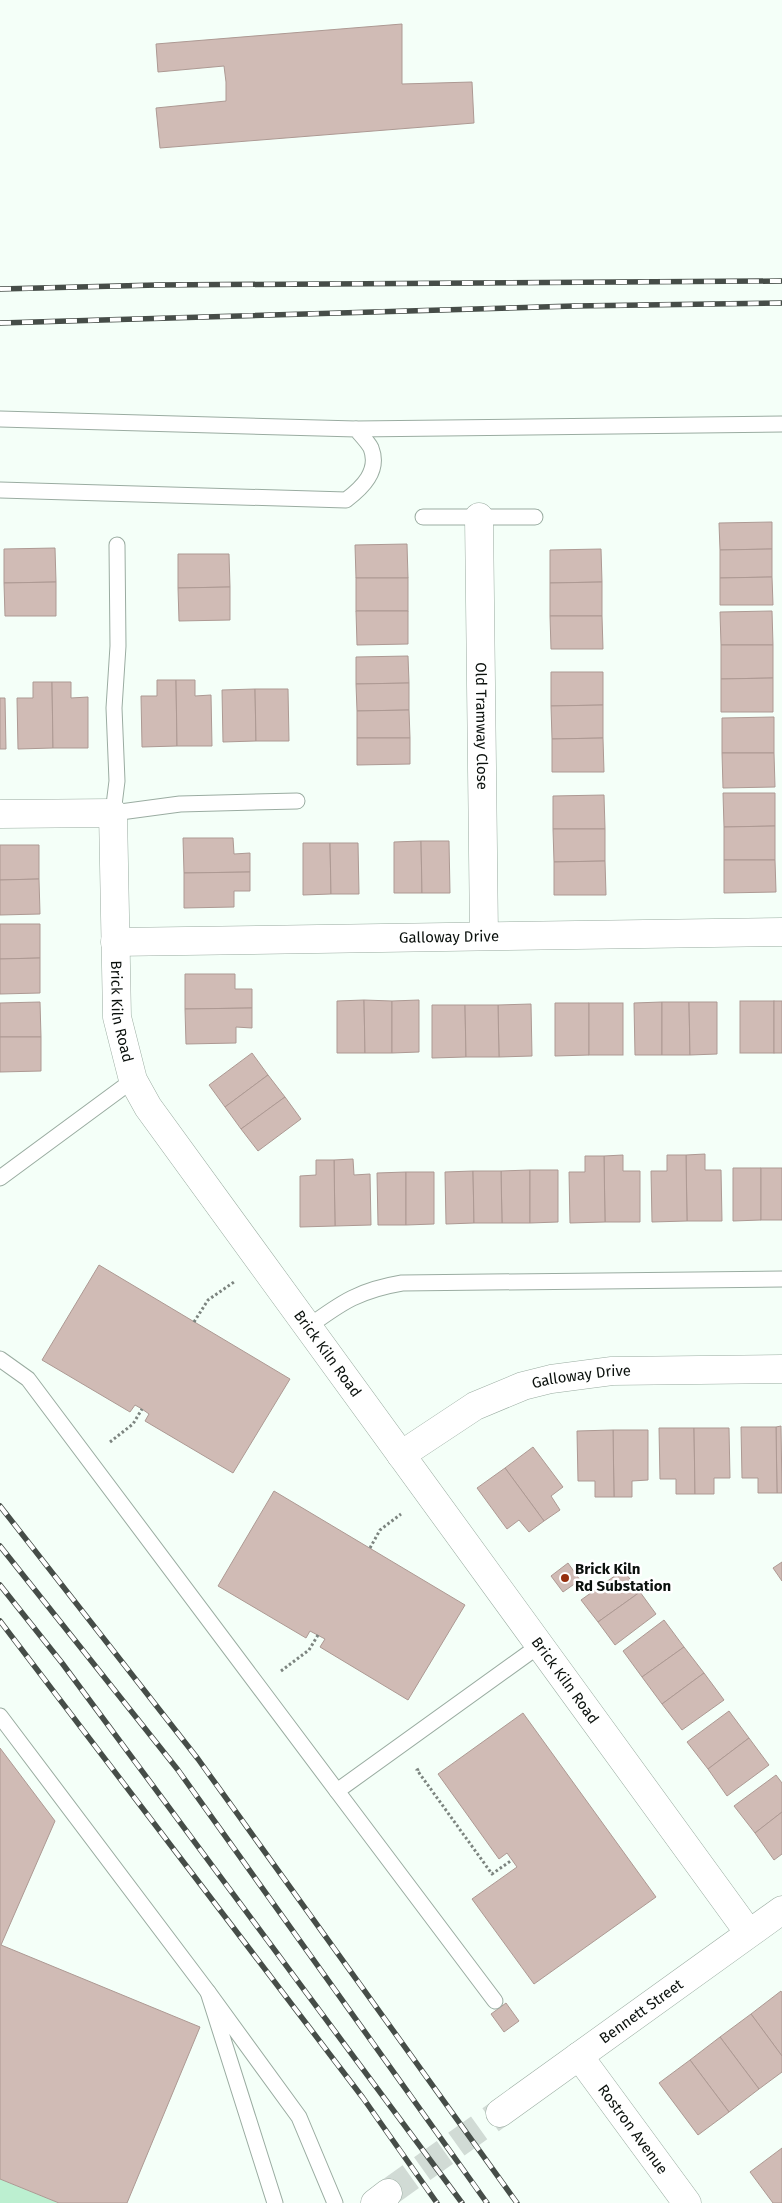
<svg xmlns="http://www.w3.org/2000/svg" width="782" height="2203" viewBox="0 0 782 2203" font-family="'Fira Sans',sans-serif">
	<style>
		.green { fill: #bcefd0 }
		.building { fill: #d0bbb5; stroke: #ad9993 }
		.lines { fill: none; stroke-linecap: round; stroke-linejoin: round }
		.secondary-tunnel { stroke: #d1dbd5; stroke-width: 28; stroke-dasharray: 28 14; stroke-linecap: butt }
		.lane-casing { stroke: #9aaca1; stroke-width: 17 }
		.street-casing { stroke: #9aaca1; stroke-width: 29 }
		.secondary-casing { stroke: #9aaca1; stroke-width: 29 }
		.path { stroke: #7c847f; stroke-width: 3; stroke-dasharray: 2.5 2.5; stroke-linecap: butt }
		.lane { stroke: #fff; stroke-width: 15 }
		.street { stroke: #fff; stroke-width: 28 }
		.secondary { stroke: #fff; stroke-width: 28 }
		.rail-casing { stroke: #464d48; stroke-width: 5.5 }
		.rail { stroke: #fff; stroke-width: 4; stroke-dasharray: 11; stroke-linecap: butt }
		.poi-dot { fill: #952e0d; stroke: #fff; stroke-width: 2 }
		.labels { text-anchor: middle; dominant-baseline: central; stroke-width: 5; stroke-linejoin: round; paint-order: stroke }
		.street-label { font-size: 15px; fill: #0b110d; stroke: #fff }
		.poi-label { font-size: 15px; font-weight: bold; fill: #0b110d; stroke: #fff; text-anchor: start }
	</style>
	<rect width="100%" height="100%" fill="#f4fff8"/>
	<path class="green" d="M0,2179L59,2203H0Z"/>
	<g class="building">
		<path d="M402,24V84L472,82L474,123L160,148L156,108L226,101V82L224,66L158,72L156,44Z"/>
		<path d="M772,522V549L720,550L719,523Z"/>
		<path d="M407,544L408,578H356L355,545Z"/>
		<path d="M55,548L56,582L4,583V549Z"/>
		<path d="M601,549L602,582L550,583V550Z"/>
		<path d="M772,549V577L720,578V550Z"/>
		<path d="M178,554H229L230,587L178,588Z"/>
		<path d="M772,577L773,605H720V578Z"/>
		<rect x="356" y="578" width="52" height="33"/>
		<path d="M56,582V616H5L4,583Z"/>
		<path d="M602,582V616H550V583Z"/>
		<path d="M230,587V620L179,621L178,588Z"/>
		<path d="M356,611H408V644L357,645Z"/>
		<path d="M772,611L773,645H721L720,612Z"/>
		<path d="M550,616H602L603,649H551Z"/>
		<path d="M721,645H773V678L721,679Z"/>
		<path d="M408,656L409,683L356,684V657Z"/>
		<path d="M551,672H603V705L551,706Z"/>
		<path d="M773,678V712H721V679Z"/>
		<path d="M157,680H176L177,746L142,747L141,696H157Z"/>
		<path d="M176,680H195V696L211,695L212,746H177Z"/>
		<path d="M33,682H52L53,748L18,749L17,698H33Z"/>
		<path d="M52,682H71V698L88,697V748H53Z"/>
		<path d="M409,683V710L357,711L356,684Z"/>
		<path d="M255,689L256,741L223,742L222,690Z"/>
		<path d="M255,689H288L289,741H256Z"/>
		<path d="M0,698H5L6,749H0Z"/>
		<path d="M603,705V738L552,739L551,706Z"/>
		<path d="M409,710L410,738H357V711Z"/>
		<path d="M774,717V753H722V718Z"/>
		<path d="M357,738H410V764L357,765Z"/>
		<path d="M603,738L604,772H552V739Z"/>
		<path d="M722,753H774L775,787L723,788Z"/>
		<path d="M723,793H775V826L724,827Z"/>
		<path d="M604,795L605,829H553V796Z"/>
		<path d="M775,826V860H724V827Z"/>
		<path d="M553,829H605V861L554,862Z"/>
		<path d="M183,838H233L234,854L250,853V872L184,873Z"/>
		<path d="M421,841L422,893H394V842Z"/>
		<path d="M421,841H449L450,893H422Z"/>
		<path d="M303,843H330L331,894L303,895Z"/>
		<path d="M330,843H358L359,894H331Z"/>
		<path d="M0,845H39V879L0,880Z"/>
		<path d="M724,860H775L776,892L724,893Z"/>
		<path d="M605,861L606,895H554V862Z"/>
		<path d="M250,872V891H234V907L184,908V873Z"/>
		<path d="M39,879L40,914L0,915V880Z"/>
		<path d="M0,924H40V958L0,959Z"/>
		<path d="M40,958V993L0,994V959Z"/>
		<path d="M185,974H235V989H252V1008L185,1009Z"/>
		<path d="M364,1000L365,1053H337V1001Z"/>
		<path d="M364,1000L392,1001V1053H365Z"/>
		<path d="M419,1000V1052L392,1053V1001Z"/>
		<rect x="740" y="1001" width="34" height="52"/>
		<rect x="774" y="1001" width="8" height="52"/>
		<path d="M40,1002L41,1037H0V1003Z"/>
		<path d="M662,1002V1055H635L634,1003Z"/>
		<path d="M662,1002H689L690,1055H662Z"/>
		<path d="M689,1002H717V1054L690,1055Z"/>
		<path d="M555,1003H589V1055L555,1056Z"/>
		<rect x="589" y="1003" width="34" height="52"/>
		<path d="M531,1004L532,1056L499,1057L498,1005Z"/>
		<path d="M432,1005H465L466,1057L432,1058Z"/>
		<path d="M465,1005H498L499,1057H466Z"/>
		<path d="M252,1008V1028L236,1027V1043L186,1044L185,1009Z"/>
		<path d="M0,1037H41V1071L0,1072Z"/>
		<path d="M252,1053L268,1075L225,1107L209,1085Z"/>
		<path d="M268,1075L285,1097L241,1129L225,1107Z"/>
		<path d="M285,1097L301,1119L258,1151L241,1129Z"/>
		<path d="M705,1154V1170H721L722,1221H687L686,1155Z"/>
		<path d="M623,1155V1171H640V1222H605L604,1156Z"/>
		<path d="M667,1155H686L687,1221L652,1222L651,1171H667Z"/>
		<path d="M585,1156H604L605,1222L570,1223L569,1172H585Z"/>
		<path d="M353,1159L354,1175L370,1174L371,1225L335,1226L334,1160Z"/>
		<path d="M316,1160H334L335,1226L300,1227V1176L316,1175Z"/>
		<path d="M733,1168H761V1220L733,1221Z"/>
		<rect x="761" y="1168" width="21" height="52"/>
		<path d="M530,1170V1223H502L501,1171Z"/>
		<path d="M530,1170H558V1222L530,1223Z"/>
		<path d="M473,1171L474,1223L446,1224L445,1172Z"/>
		<path d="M473,1171H501L502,1223H474Z"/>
		<path d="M406,1172V1225H378L377,1173Z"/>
		<path d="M406,1172H434V1224L406,1225Z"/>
		<path d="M99,1265L290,1379L233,1473L145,1421L149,1414L142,1409L135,1405L130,1412L42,1360Z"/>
		<path d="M781,1426L782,1493H777L776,1427Z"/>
		<path d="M741,1427H776L777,1493H758V1478H742Z"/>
		<path d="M659,1428H694L695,1494H676V1479H660Z"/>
		<path d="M694,1428H729L730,1478H714V1494H695Z"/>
		<path d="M613,1430H648V1480L632,1481V1497H614Z"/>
		<path d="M613,1430L614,1497H595V1481H578L577,1431Z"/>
		<path d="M533,1447L563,1487L551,1496L560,1510L544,1521L505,1468Z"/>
		<path d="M505,1468L544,1521L529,1532L519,1520L507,1529L477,1488Z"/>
		<path d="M274,1491L465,1605L408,1700L320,1647L325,1639L310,1631L306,1638L218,1586Z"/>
		<path d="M782,1562V1581L773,1568Z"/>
		<path d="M568,1563L580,1580L563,1592L551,1576Z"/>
		<path d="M623,1570L640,1592L598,1622L581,1600Z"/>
		<path d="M640,1592L656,1614L615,1645L598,1622Z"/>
		<path d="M664,1620L684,1647L642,1677L623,1651Z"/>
		<path d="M684,1647L704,1673L662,1704L642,1677Z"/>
		<path d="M704,1673L724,1700L682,1730L662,1704Z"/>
		<path d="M729,1711L749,1738L708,1769L687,1742Z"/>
		<path d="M523,1713L656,1897L534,1984L472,1899L517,1867L507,1853L499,1859L438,1774Z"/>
		<path d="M749,1738L769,1765L727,1796L708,1769Z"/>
		<path d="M0,1748L55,1821L1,1945L200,2027L127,2203H59L0,2179Z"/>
		<path d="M776,1775L782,1783V1812L755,1833L734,1806Z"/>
		<path d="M782,1812V1854L774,1860L755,1833Z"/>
		<path d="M781,1991L782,1993V2056L751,2014Z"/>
		<path d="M506,2003L519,2021L504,2032L491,2014Z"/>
		<path d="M751,2014L782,2056V2072L759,2089L720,2037Z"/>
		<path d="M720,2037L759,2089L729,2112L690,2060Z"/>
		<path d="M690,2060L729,2112L698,2135L659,2083Z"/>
		<path d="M782,2148V2203H773L750,2172Z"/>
	</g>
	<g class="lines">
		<path class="secondary-tunnel" d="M388,2193L500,2113"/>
		<defs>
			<g id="lane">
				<path d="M0,419L356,429C361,435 368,442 371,448C380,471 362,488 346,500L0,490"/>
				<path d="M356,429L782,424"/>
				<path d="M423,517H535"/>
				<path d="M117,545L118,646L114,708L117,781L113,813L180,804L297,801"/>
				<path d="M0,1178L133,1080"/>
				<path d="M308,1327C342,1302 360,1290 402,1283L782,1279"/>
				<path d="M0,1359L28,1379L337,1791L540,1645"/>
				<path d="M0,1716L208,1992"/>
				<path d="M337,1791L495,2001"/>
				<path d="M275,2203L208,1992L299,2117L335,2203"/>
			</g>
			<g id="street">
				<path id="s1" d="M479,517L484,935"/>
				<path id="s2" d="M0,814L113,813L117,1017L133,1080L148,1107L749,1933"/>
				<path id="s3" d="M115,942L782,932"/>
				<path id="s4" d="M401,1455L475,1406L523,1386L551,1379L612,1371L782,1369"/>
				<path id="s5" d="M579,2056L687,2203"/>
			</g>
			<g id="secondary">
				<path id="s6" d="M500,2113L782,1910"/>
				<path d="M375,2203L388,2193"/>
			</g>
		</defs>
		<use href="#lane" class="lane-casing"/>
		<use href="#street" class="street-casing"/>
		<use href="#secondary" class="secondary-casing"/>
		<g class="path">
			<path d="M194,1322L208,1300L234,1282"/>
			<path d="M110,1442L133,1424L142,1409"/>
			<path d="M370,1548L380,1530L401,1514"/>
			<path d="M281,1671L309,1650L318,1635"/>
			<path d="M419,1769L417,1770L492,1874L512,1860"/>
		</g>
		<use href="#lane" class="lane"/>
		<use href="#street" class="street"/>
		<use href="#secondary" class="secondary"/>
		<defs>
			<g id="rail">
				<path d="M0,289L157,285L782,281"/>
				<path d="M0,323L574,306L782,303"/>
				<path d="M0,1506L198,1759L517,2203"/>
				<path d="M0,1546L178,1770L487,2203"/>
				<path d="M0,1585L62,1663L462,2203"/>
				<path d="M0,1621L363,2098L437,2203"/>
			</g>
		</defs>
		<use href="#rail" class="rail-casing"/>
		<use href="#rail" class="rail"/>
	</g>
	<circle class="poi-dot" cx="565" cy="1578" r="5"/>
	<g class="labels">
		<g class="street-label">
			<text stroke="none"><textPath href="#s1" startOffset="209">Old Tramway Close</textPath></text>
			<text stroke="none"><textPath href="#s3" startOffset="334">Galloway Drive</textPath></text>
			<text stroke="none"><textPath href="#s2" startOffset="312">Brick Kiln Road</textPath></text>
			<text stroke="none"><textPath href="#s2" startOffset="718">Brick Kiln Road</textPath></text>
			<text stroke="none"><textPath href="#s4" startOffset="200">Galloway Drive</textPath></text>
			<text stroke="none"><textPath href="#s2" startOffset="1122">Brick Kiln Road</textPath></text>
			<text stroke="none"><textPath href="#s6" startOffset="174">Bennett Street</textPath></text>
			<text stroke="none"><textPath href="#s5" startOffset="91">Rostron Avenue</textPath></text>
		</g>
		<g class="poi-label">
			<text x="575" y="1569">Brick Kiln<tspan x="575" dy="17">Rd Substation</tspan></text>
		</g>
	</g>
</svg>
